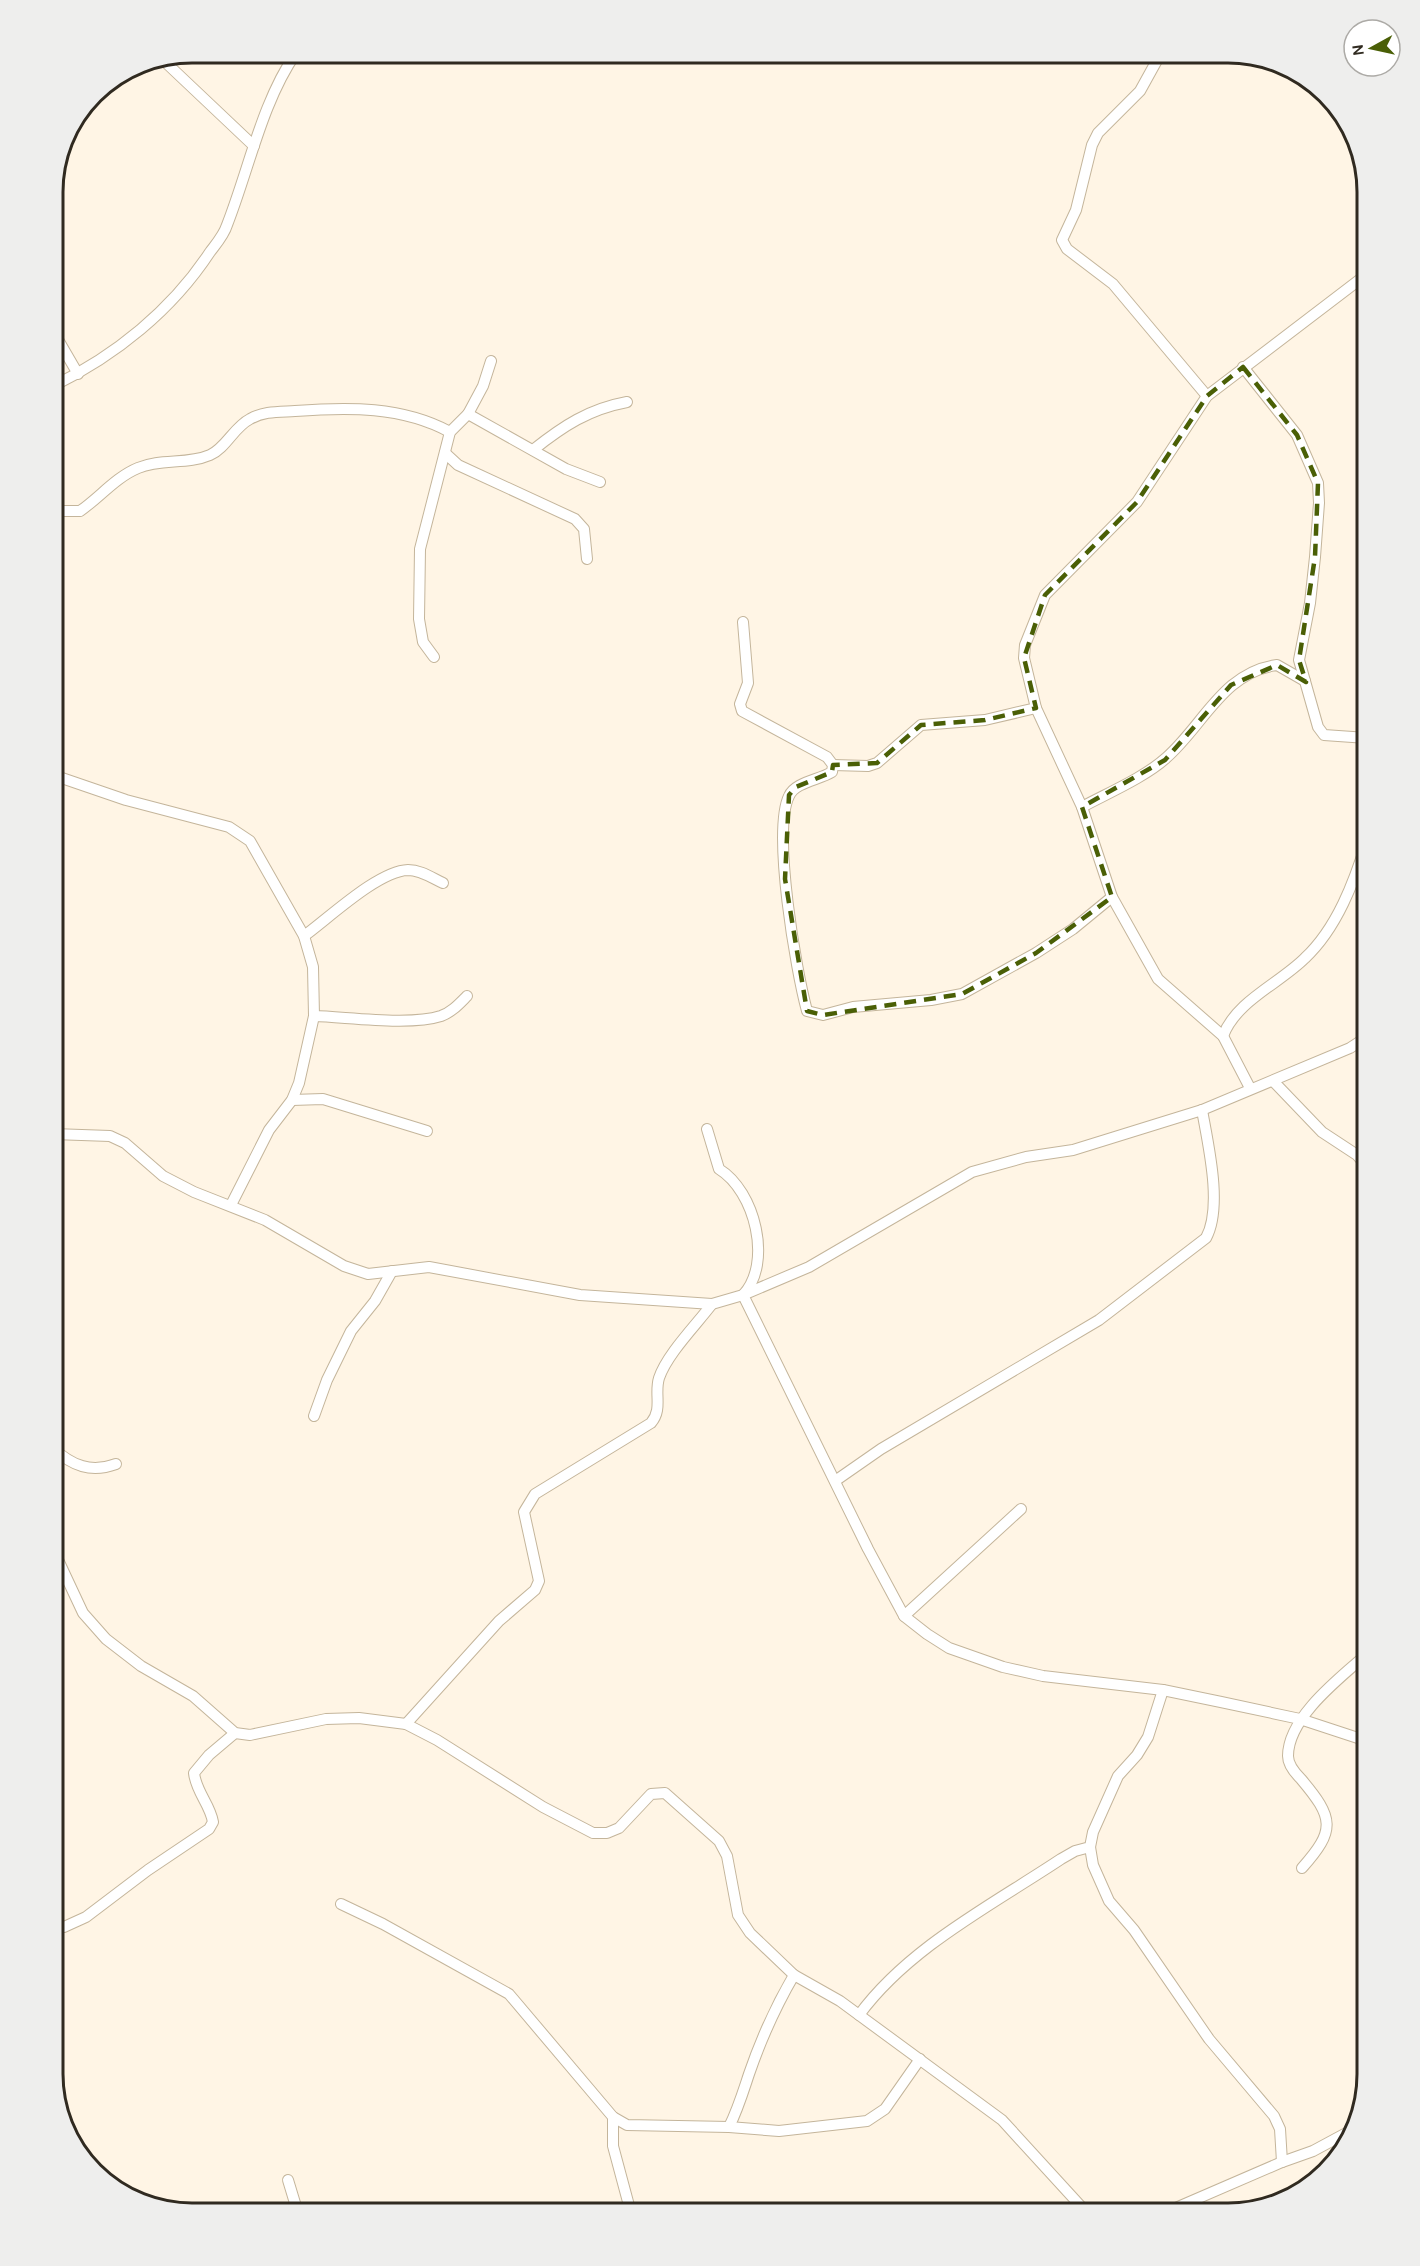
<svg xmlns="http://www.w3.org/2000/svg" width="1420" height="2266" viewBox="0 0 1420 2266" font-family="Karla,sans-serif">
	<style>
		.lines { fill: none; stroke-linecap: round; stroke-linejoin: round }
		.street-casing { stroke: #c4b59b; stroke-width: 12 }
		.street { stroke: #fff; stroke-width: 10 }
		.marked { fill: none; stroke: #4a5f06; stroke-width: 4.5; stroke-dasharray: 12 8; stroke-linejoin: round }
		.rim { fill: none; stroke: #302a20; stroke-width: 3 }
	</style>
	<rect width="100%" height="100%" fill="#fff5e5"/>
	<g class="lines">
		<defs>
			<g id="street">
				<path d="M1161,53L1140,91L1098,133L1092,145L1076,210L1062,240L1067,249L1113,284L1207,396"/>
				<path d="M162,59L254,146"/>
				<path d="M53,331L78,374"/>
				<path d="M1243,367L1297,435L1318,483L1319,503L1315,557L1310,603L1299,660L1318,727L1324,735L1367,738"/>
				<path d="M53,386C115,356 172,310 210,252C216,244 224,235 227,225C249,169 262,102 296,53"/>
				<path d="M468,414L566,469L600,482"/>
				<path d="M533,450C563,426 589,409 627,402"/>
				<path d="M445,453L458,465L575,519L584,529L587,559"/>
				<path d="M53,511H80C99,498 116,477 138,468C161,458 187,465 210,455C226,448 234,427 250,419C264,411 279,412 295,411C348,407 402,406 450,432"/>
				<path d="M743,622L748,683L740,704L742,711L827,757L833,765L832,772C819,780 795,782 789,796C772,831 796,971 807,1011L823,1015L853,1007L931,1000L962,994L1036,953L1073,929L1112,897"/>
				<path d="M434,657L423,642L419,619L420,549L450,432L468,414L483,386L491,361"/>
				<path d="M833,765L868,766L877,763L921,725L985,720L1036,708"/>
				<path d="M53,775L126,800L229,827L250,841L304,936L313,967L314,1016L299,1083L292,1100L269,1130L231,1205"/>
				<path d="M1082,807C1108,793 1145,777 1166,758C1203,726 1223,672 1277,665L1305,681"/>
				<path d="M304,936C329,918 378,871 408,870C421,870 432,878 443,883"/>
				<path d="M314,1016C348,1017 410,1026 441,1016C452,1012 459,1004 467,996"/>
				<path d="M1223,1036C1236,1001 1279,984 1305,958C1337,928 1354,882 1367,841"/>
				<path d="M1273,1081L1322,1132L1357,1155L1367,1167"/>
				<path d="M1250,1088L1223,1036L1158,979L1112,897L1082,807L1036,708L1024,658L1025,645L1045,595L1137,502L1207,396L1367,274"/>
				<path d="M292,1100L323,1099L427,1131"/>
				<path d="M707,1129L719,1169C755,1191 773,1263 743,1295L868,1549L904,1616L927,1634L949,1648L1003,1667L1043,1676L1163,1690L1221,1702L1300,1719L1367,1741"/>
				<path d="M53,1134L110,1136L125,1143L163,1176L194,1192L265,1220L344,1266L368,1274L429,1267L580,1295L712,1304L743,1295L809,1267L972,1172L1026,1157L1073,1150L1202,1110L1350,1048L1367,1037"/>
				<path d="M314,1416L327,1380L351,1331L375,1301L392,1271"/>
				<path d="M53,1448C72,1466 91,1473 116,1464"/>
				<path d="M835,1481L881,1449L1099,1320L1206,1238C1223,1207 1208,1144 1202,1110"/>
				<path d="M53,1549L83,1613L106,1639L141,1666L193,1696L235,1733L250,1735L326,1719L359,1718L406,1724L437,1740L543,1807L593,1833H607L619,1828L651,1794L665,1793L719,1841L727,1856L738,1915L750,1933L794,1975L840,2001L1002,2120L1087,2213"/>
				<path d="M904,1616L1021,1509"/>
				<path d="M406,1724L499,1621L535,1590L539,1581L524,1512L535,1494L651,1423C663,1409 654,1394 659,1378C667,1354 697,1324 712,1304"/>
				<path d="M1090,1847L1093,1865L1109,1901L1134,1930L1209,2039L1274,2116L1280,2129L1282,2162"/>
				<path d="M1302,1868C1336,1830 1334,1818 1301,1779C1295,1773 1288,1764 1288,1756C1288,1717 1341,1677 1367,1654"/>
				<path d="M341,1904L383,1924L509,1994L613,2117L627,2125L729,2127L779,2131L867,2121L885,2109L920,2059"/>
				<path d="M53,1926L64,1927L86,1917L148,1870L209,1829L213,1822C210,1804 196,1792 194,1773L209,1755L235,1733"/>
				<path d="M859,2015C909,1947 992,1905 1061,1859L1075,1851L1090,1847L1093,1832L1118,1776L1137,1755L1148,1737L1163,1690"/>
				<path d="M613,2117V2146L631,2213"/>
				<path d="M729,2127C738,2109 743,2092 749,2074C761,2039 776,2006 794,1975"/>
				<path d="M288,2180L298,2213"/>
				<path d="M1164,2213L1282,2162L1313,2151L1352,2130"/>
			</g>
		</defs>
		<use href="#street" class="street-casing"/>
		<use href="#street" class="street"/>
	</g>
	<path class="marked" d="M1243,367L1297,435L1318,483L1315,557L1299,660L1306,682L1277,665L1231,685L1165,760L1082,807L1112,897L1036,953L962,994L823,1015L807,1011L785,879L789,795L796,787L832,772L833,765L877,763L921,725L985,720L1036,708L1024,658L1045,595L1137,502L1207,396Z"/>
	<path d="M0 0H1420V2266H0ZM192 63H1228A129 129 0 0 1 1357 192V2074A129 129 0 0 1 1228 2203H192A129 129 0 0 1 63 2074V192A129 129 0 0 1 192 63Z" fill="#eeeeed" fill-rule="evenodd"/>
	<path class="rim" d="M192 63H1228A129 129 0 0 1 1357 192V2074A129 129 0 0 1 1228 2203H192A129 129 0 0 1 63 2074V192A129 129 0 0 1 192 63Z"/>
	<g transform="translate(1372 48) rotate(262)"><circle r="28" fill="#ffffff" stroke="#acaaa6" stroke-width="1.5"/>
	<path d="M0-4.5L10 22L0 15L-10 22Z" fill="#4a5f06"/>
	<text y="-9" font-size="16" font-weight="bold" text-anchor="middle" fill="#302a20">N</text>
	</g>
</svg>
